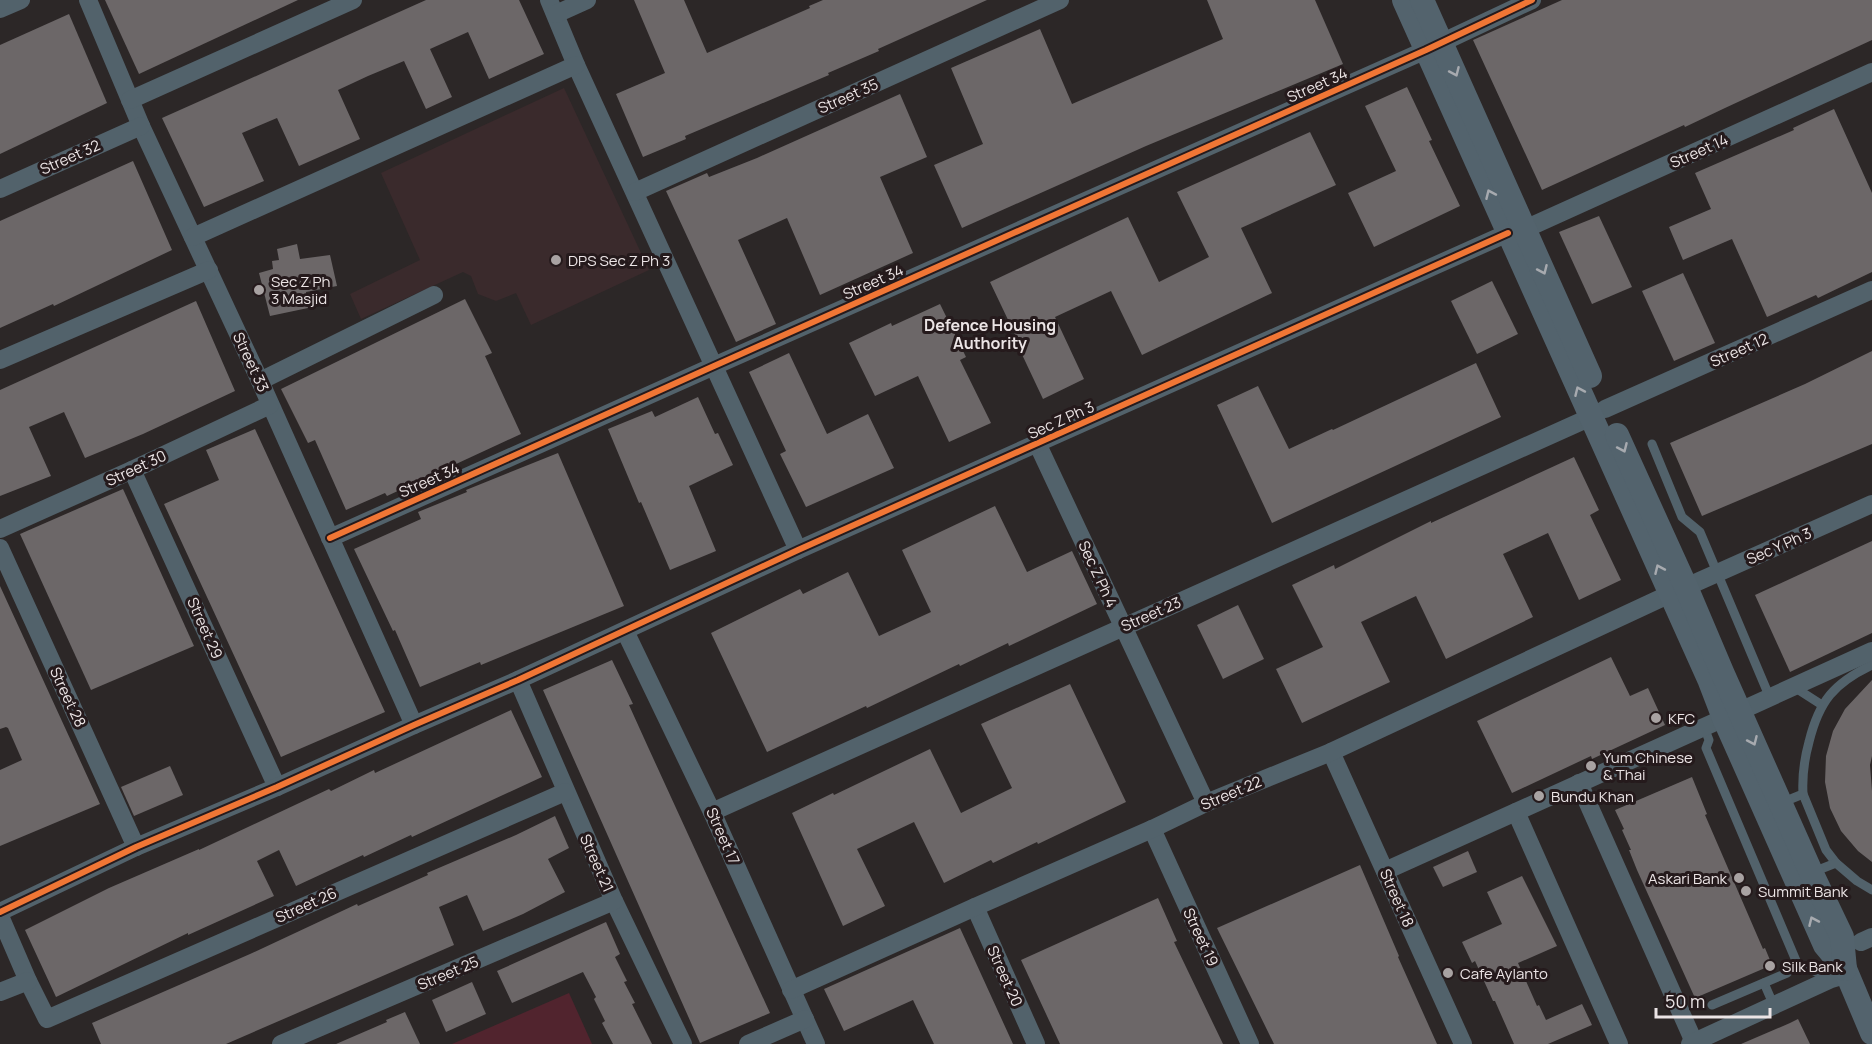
<svg xmlns="http://www.w3.org/2000/svg" width="1872" height="1044" viewBox="0 0 1872 1044" font-family="Manrope,sans-serif">
	<style>
		.built { fill: #3a2a2c }
		.green { fill: #51242e }
		.building { fill: #6c6768 }
		.lines { fill: none; stroke-linecap: round; stroke-linejoin: round }
		.lane { stroke: #52626b; stroke-width: 9 }
		.street { stroke: #52626b; stroke-width: 18 }
		.secondary { stroke: #53636d; stroke-width: 24 }
		.cycleway-casing { stroke: #251a1c; stroke-width: 10 }
		.cycleway { stroke: #f07635; stroke-width: 6 }
		.oneway { stroke: #a7aaaf }
		.poi-dot { fill: #a8a2a2; stroke: #251a1c; stroke-width: 2 }
		.labels { text-anchor: middle; dominant-baseline: central; stroke-width: 6; stroke-linejoin: round; paint-order: stroke }
		.street-label { font-size: 15px; fill: #ebe4e5; stroke: #251a1c }
		.poi-label { font-size: 15px; fill: #ebe4e5; stroke: #251a1c; text-anchor: start }
		.neighbourhood-label { font-size: 16px; font-weight: bold; fill: #ebe4e5; stroke: #251a1c }
	</style>
	<rect width="100%" height="100%" fill="#2c2727"/>
	<path class="built" d="M564,88L649,270L531,325L516,293L496,301L478,294L471,276L463,272L361,319L350,294L420,260L381,173Z"/>
	<path class="green" d="M569,993L592,1044H452Z"/>
	<g class="building">
		<path d="M105,0H298L139,74Z"/>
		<path d="M426,0H519L544,54L489,79L468,32L430,49L452,97L426,109L404,61L368,76L338,90L360,139L299,166L277,118L242,133L264,181L204,207L162,118Z"/>
		<path d="M634,0H684L707,53L810,8L809,6L823,0H987L878,49L879,51L828,73L829,75L685,136L686,139L643,157L616,94L665,73Z"/>
		<path d="M1207,0H1315L1343,64L1146,146L962,228L934,165L983,144L951,68L1040,29L1072,104L1223,39Z"/>
		<path d="M1562,0H1872V40L1725,108L1685,127L1684,125L1542,190L1473,40Z"/>
		<path d="M69,14L107,103L0,154V45Z"/>
		<path d="M1407,87L1432,140L1429,141L1460,206L1374,247L1348,193L1396,171L1365,106Z"/>
		<path d="M900,94L927,157L880,177L913,253L820,295L787,218L738,240L776,324L736,342L666,191L707,173L709,177L757,158Z"/>
		<path d="M1834,109L1872,193V272L1818,298L1816,295L1767,317L1732,239L1683,260L1669,227L1711,209L1695,173L1794,130L1793,128Z"/>
		<path d="M1310,132L1336,185L1241,228L1272,293L1142,355L1111,291L1055,317L1084,379L1043,399L1018,346L1020,345L990,282L1128,217L1159,282L1209,257L1177,192Z"/>
		<path d="M133,161L172,250L54,306L53,304L0,328V221Z"/>
		<path d="M1599,216L1632,287L1592,304L1559,232Z"/>
		<path d="M297,244L300,259L330,255L337,286L306,292L308,308L270,316L259,273L273,269L272,261L279,260L277,249Z"/>
		<path d="M1683,273L1715,343L1674,361L1642,291Z"/>
		<path d="M1492,281L1518,334L1477,354L1451,301Z"/>
		<path d="M465,299L492,353L485,356L521,434L387,496L385,493L346,510L315,440L308,443L281,389Z"/>
		<path d="M196,301L235,391L143,434L85,458L64,412L29,427L51,476L0,496V390Z"/>
		<path d="M940,304L966,357L960,360L991,423L949,442L918,376L875,396L849,343L891,323L892,326Z"/>
		<path d="M1872,351V444L1702,516L1670,443L1805,384Z"/>
		<path d="M789,353L827,434L868,414L894,468L806,507L780,454L786,451L749,372Z"/>
		<path d="M1476,363L1501,417L1272,523L1217,405L1258,386L1289,449L1332,429L1333,430Z"/>
		<path d="M698,397L715,434L718,433L733,465L689,486L716,551L670,570L641,502L639,503L608,429L652,411L655,417Z"/>
		<path d="M255,429L385,712L281,757L164,504L219,480L206,450Z"/>
		<path d="M558,453L624,606L481,665L480,662L420,687L395,630L393,631L354,549L421,519L418,512L467,492L466,490Z"/>
		<path d="M1574,457L1599,510L1590,515L1621,580L1579,600L1548,533L1503,554L1533,617L1446,659L1416,596L1361,622L1390,682L1302,723L1276,669L1323,647L1292,585L1334,565L1335,569L1431,521V523Z"/>
		<path d="M123,489L194,646L91,690L20,534Z"/>
		<path d="M995,506L1027,572L1072,551L1097,604L1009,646L1008,643L960,666L959,664L867,708L866,706L767,752L711,633L800,589L803,594L848,572L879,636L931,612L902,550Z"/>
		<path d="M1872,541V633L1790,672L1755,595Z"/>
		<path d="M0,586L100,804L0,846V770L22,760L8,728L6,727L0,729Z"/>
		<path d="M1238,605L1264,659L1223,679L1197,625Z"/>
		<path d="M1611,657L1630,696L1648,688L1665,725L1592,759L1591,756L1512,793L1477,721Z"/>
		<path d="M612,660L633,704L629,705L648,747L770,1013L700,1043L543,690Z"/>
		<path d="M1872,680V756L1870,765L1872,791V862L1858,851L1841,831L1830,808L1825,782L1826,756L1833,731L1845,709Z"/>
		<path d="M1070,684L1126,802L1038,844L1037,842L993,863L991,860L944,883L914,822L857,849L885,906L843,926L792,813L833,793L834,795L930,749L961,813L1012,788L981,724Z"/>
		<path d="M511,710L542,777L412,837L411,835L364,857L363,855L296,886L279,850L257,861L274,896L188,935V933L56,997L25,930L109,888L199,849V850L329,789L331,791L374,770L375,773Z"/>
		<path d="M170,766L183,795L134,816L121,787Z"/>
		<path d="M1692,777L1707,814L1705,815L1763,949L1765,948L1772,965L1695,998L1637,870L1629,850H1631L1622,830L1624,829L1615,810Z"/>
		<path d="M555,816L569,848L548,859L565,892L523,914L483,931L467,895L439,907L454,945L226,1044H101L92,1023L250,954L357,904L358,906L428,875L427,873L516,835Z"/>
		<path d="M1468,851L1477,872L1443,887L1433,867Z"/>
		<path d="M1360,865L1399,956L1398,957L1437,1044H1274L1217,928Z"/>
		<path d="M1522,876L1557,946L1518,963L1537,1006L1539,1005L1546,1020L1582,1004L1592,1025L1548,1044H1514L1495,1001H1493L1475,961L1472,963L1462,942L1502,924L1487,892Z"/>
		<path d="M1158,898L1177,941L1174,942L1223,1044H1060L1021,960Z"/>
		<path d="M606,922L620,954L615,957L627,981L624,982L635,1003L632,1004L652,1044H613L602,1023L605,1021L594,999L596,997L583,972L512,1003L497,971Z"/>
		<path d="M960,928L1013,1044H934L913,1000L844,1031L824,989Z"/>
		<path d="M472,982L486,1014L446,1032L432,1000Z"/>
		<path d="M405,1012L420,1044H336L387,1022L386,1020Z"/>
		<path d="M1798,1019L1810,1044H1741L1790,1023Z"/>
	</g>
	<g class="lines">
		<g class="lane">
			<path d="M1652,444L1682,517L1700,532L1770,698"/>
			<path d="M1794,687L1822,705"/>
			<path d="M1704,727L1709,740L1706,748L1797,963L1831,979"/>
			<path d="M1803,794L1826,850L1836,863"/>
			<path d="M1781,803L1803,794C1802,775 1804,760 1809,742C1819,701 1834,683 1872,665"/>
			<path d="M1813,872L1836,863L1857,881L1872,890"/>
			<path d="M1764,983L1774,1006"/>
			<path d="M1712,1005L1787,973L1797,963"/>
		</g>
		<g class="street">
			<path d="M88,0L141,126L260,381L414,725"/>
			<path d="M549,0L576,65L798,550"/>
			<path d="M0,9L21,0"/>
			<path d="M556,14L587,0"/>
			<path d="M130,100L353,0"/>
			<path d="M0,189L141,126"/>
			<path d="M635,192L1060,0"/>
			<path d="M1525,229L1872,72"/>
			<path d="M193,237L576,65"/>
			<path d="M0,360L209,270"/>
			<path d="M260,381L434,295"/>
			<path d="M1605,409L1872,290"/>
			<path d="M1037,443L1206,803"/>
			<path d="M132,470L277,787"/>
			<path d="M0,529L132,470L270,405"/>
			<path d="M330,538L714,366L1426,50L1532,0"/>
			<path d="M0,548L136,847"/>
			<path d="M1686,587L1872,504"/>
			<path d="M625,631L712,812L816,1044"/>
			<path d="M518,680L614,901L683,1044"/>
			<path d="M1740,711L1872,651"/>
			<path d="M1331,752L1463,1044"/>
			<path d="M1579,783L1694,1042"/>
			<path d="M712,812L1591,417"/>
			<path d="M1516,812L1619,1044"/>
			<path d="M1152,829L1250,1044"/>
			<path d="M1385,871L1724,718"/>
			<path d="M975,907L1036,1044"/>
			<path d="M0,912L136,847L277,787L414,725L518,680L798,550L1508,233"/>
			<path d="M0,916L28,981L47,1019L565,792"/>
			<path d="M1861,942L1872,937"/>
			<path d="M791,990L975,907L1152,829L1206,803L1331,752L1670,594"/>
			<path d="M0,992L28,981"/>
			<path d="M281,1044L614,901"/>
			<path d="M748,1044L805,1019"/>
			<path d="M1690,1044L1831,979L1848,974"/>
		</g>
		<g class="secondary">
			<path d="M1404,0L1709,679L1724,718L1825,945L1845,969L1872,1033"/>
			<path d="M1422,0L1590,376"/>
			<path d="M1617,435L1686,587L1722,672L1811,872L1842,937L1845,969"/>
		</g>
		<defs>
			<g id="cycleway">
				<path d="M330,538L714,366L1426,50L1532,0"/>
				<path d="M0,912L136,847L277,787L414,725L518,680L798,550L1508,233"/>
			</g>
		</defs>
		<use href="#cycleway" class="cycleway-casing"/>
		<use href="#cycleway" class="cycleway"/>
	</g>
	<defs><path id="oneway-chevron" d="M-2-3.5L2.5 0L-2 3.5" fill="none" stroke-width="1.6" stroke-linecap="round" stroke-linejoin="round" transform="scale(1.5)"/></defs>
	<g class="oneway">
		<use href="#oneway-chevron" transform="translate(1455 72) rotate(66)"/>
		<use href="#oneway-chevron" transform="translate(1490 194) rotate(-114)"/>
		<use href="#oneway-chevron" transform="translate(1543 270) rotate(66)"/>
		<use href="#oneway-chevron" transform="translate(1579 391) rotate(-114)"/>
		<use href="#oneway-chevron" transform="translate(1623 448) rotate(66)"/>
		<use href="#oneway-chevron" transform="translate(1659 569) rotate(-114)"/>
		<use href="#oneway-chevron" transform="translate(1753 741) rotate(66)"/>
		<use href="#oneway-chevron" transform="translate(1813 921) rotate(-114)"/>
	</g>
	<g class="poi-dot">
		<circle cx="556" cy="260" r="6"/>
		<circle cx="259" cy="290" r="6"/>
		<circle cx="1656" cy="718" r="6"/>
		<circle cx="1591" cy="766" r="6"/>
		<circle cx="1539" cy="796" r="6"/>
		<circle cx="1739" cy="878" r="6"/>
		<circle cx="1746" cy="891" r="6"/>
		<circle cx="1770" cy="966" r="6"/>
		<circle cx="1448" cy="973" r="6"/>
	</g>
	<g class="labels">
		<g class="street-label">
			<text transform="translate(1317 85) rotate(-24)">Street 34</text>
			<text transform="translate(848 96) rotate(-24)">Street 35</text>
			<text transform="translate(1699 151) rotate(-24)">Street 14</text>
			<text transform="translate(70 157) rotate(-24)">Street 32</text>
			<text transform="translate(873 282) rotate(-24)">Street 34</text>
			<text transform="translate(1739 350) rotate(-24)">Street 12</text>
			<text transform="translate(251 362) rotate(65)">Street 33</text>
			<text transform="translate(1061 420) rotate(-24)">Sec Z Ph 3</text>
			<text transform="translate(136 468) rotate(-25)">Street 30</text>
			<text transform="translate(429 480) rotate(-24)">Street 34</text>
			<text transform="translate(1779 546) rotate(-24)">Sec Y Ph 3</text>
			<text transform="translate(1098 574) rotate(65)">Sec Z Ph 4</text>
			<text transform="translate(1151 614) rotate(-24)">Street 23</text>
			<text transform="translate(205 628) rotate(66)">Street 29</text>
			<text transform="translate(68 697) rotate(65)">Street 28</text>
			<text transform="translate(1231 793) rotate(-23)">Street 22</text>
			<text transform="translate(723 836) rotate(66)">Street 17</text>
			<text transform="translate(597 863) rotate(66)">Street 21</text>
			<text transform="translate(1397 898) rotate(66)">Street 18</text>
			<text transform="translate(306 905) rotate(-24)">Street 26</text>
			<text transform="translate(1201 937) rotate(65)">Street 19</text>
			<text transform="translate(448 973) rotate(-23)">Street 25</text>
			<text transform="translate(1005 976) rotate(66)">Street 20</text>
		</g>
		<g class="poi-label">
			<text x="568" y="260">DPS Sec Z Ph 3</text>
			<text x="271" y="281">Sec Z Ph<tspan x="271" dy="17">3 Masjid</tspan></text>
			<text x="1668" y="718">KFC</text>
			<text x="1603" y="757">Yum Chinese<tspan x="1603" dy="17">&amp; Thai</tspan></text>
			<text x="1551" y="796">Bundu Khan</text>
			<text x="1727" y="878" text-anchor="end">Askari Bank</text>
			<text x="1758" y="891">Summit Bank</text>
			<text x="1782" y="966">Silk Bank</text>
			<text x="1460" y="973">Cafe Aylanto</text>
		</g>
		<g class="neighbourhood-label">
			<text x="990" y="325">Defence Housing<tspan x="990" dy="18">Authority</tspan></text>
		</g>
	</g>
	<path d="M1656 1008v9h114v-9" fill="none" stroke="#ebe4e5" stroke-width="3"/>
	<text x="1665" y="1008" font-size="18" fill="#ebe4e5" stroke="#251a1c" stroke-width="4.5" paint-order="stroke">50 m</text>
</svg>
